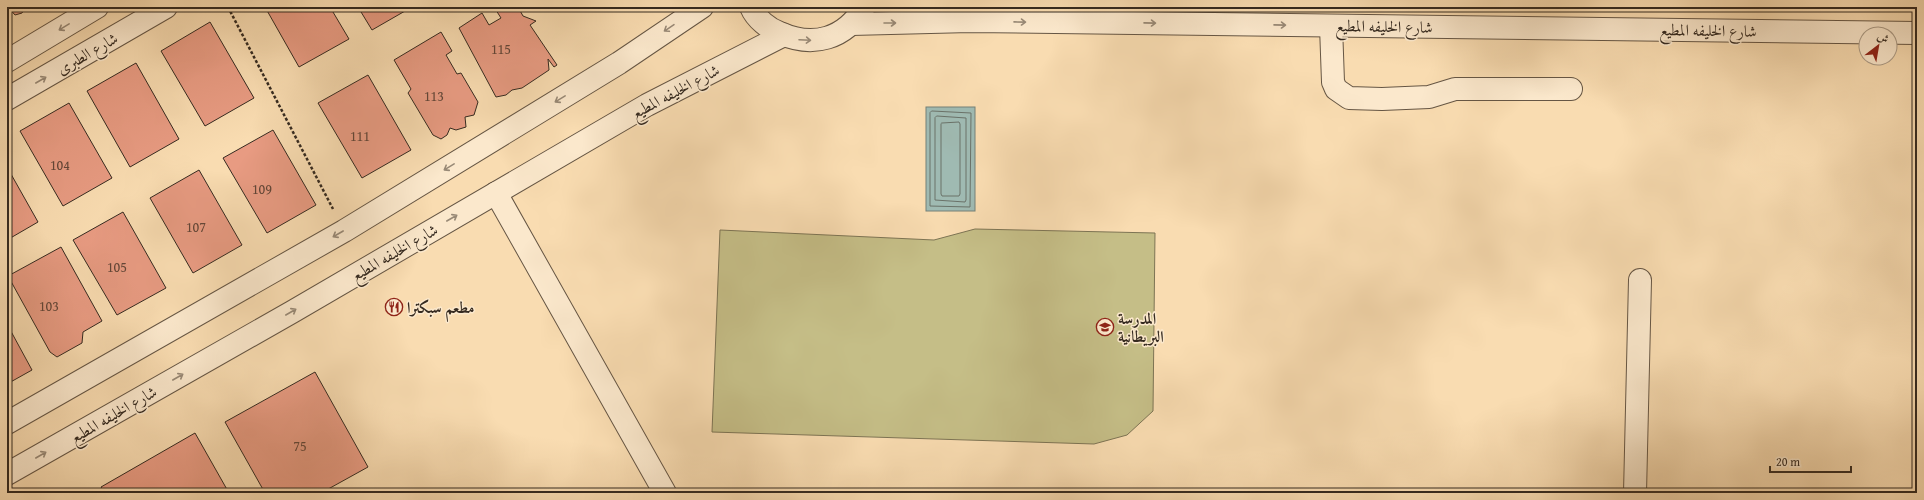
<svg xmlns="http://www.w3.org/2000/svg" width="1924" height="500" viewBox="0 0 1924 500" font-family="'Gentium Book Plus',Amiri,serif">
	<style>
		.green { fill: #c5be87; stroke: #7d7454 }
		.water { fill: #9fbab2; stroke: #758078 }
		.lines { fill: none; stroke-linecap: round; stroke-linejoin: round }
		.shore { stroke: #6a7269; stroke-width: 1 }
		.building { fill: #e89b82; stroke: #352a20 }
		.minor-casing { stroke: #665644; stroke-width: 24 }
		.path { stroke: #352a20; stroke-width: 2.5; stroke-dasharray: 3 2; stroke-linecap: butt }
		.minor { stroke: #fbe8cc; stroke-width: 22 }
		.oneway { stroke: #988976 }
		.labels { text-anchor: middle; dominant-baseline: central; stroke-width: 3; stroke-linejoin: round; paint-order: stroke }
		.number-label { font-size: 14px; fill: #624638 }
		.street-label { font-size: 16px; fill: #352a20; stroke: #fbe8cc }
		.poi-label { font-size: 16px; font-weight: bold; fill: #352a20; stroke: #fbe8cc; text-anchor: start }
	</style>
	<rect width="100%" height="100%" fill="#f9dcb1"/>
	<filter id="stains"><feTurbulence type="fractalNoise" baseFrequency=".005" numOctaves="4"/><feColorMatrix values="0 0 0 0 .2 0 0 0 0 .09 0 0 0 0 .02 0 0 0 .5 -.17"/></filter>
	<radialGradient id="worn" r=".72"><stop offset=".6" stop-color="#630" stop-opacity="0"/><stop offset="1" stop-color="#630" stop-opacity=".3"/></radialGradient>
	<path class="green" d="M975,229L1155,233L1153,411L1127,435L1094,444L712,432L720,230L934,240Z"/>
	<rect class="water" x="926" y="107" width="49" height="104"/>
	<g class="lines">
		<g class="shore">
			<path d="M932,111L971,113L970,207L930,206V113Z"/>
			<path d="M937,116L966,118V200L965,202L935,200V118Z"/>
			<path d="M942,123L959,122L960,124V194L959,196H942L941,194V124Z"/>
		</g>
	</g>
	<g class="building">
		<path d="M8,7H24L25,8L22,13L15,15Z"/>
		<path d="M265,7H330L349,39L299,67Z"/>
		<path d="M358,7H412L372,30Z"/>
		<path d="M494,7H518L523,16L536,21L530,25L557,65L554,67L548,59L549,70L522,88L512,90L506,95L496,97L459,28L482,13L489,25L501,18Z"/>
		<path d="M210,22L254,98L205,126L161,51Z"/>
		<path d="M441,32L452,51L446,55L457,74L461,73L478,102L474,115L465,117L466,127L456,130L450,128L447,135L441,139L433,135L408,93L411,89L394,60Z"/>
		<path d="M136,63L179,139L130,167L87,91Z"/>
		<path d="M368,75L411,150L362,178L318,103Z"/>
		<path d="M69,103L112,178L63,206L20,131Z"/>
		<path d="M273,130L316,205L267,233L223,158Z"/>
		<path d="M7,167L38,222L7,240Z"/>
		<path d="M199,170L242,245L193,273L150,198Z"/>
		<path d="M123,212L166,288L117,315L73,240Z"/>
		<path d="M61,247L102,321L83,332L82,343L57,357L50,352L8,276Z"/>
		<path d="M7,324L32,370L7,384Z"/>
		<path d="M315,372L368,467L321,493H265L225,422Z"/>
		<path d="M195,433L229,493H105L101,487Z"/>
	</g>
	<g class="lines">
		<defs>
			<g id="minor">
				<path d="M751,7C756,19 769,29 780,33C813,48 845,39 864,7"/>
				<path d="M851,24L970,21L1917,33"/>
				<path d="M1331,26L1333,82L1336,89L1349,98L1382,99L1429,97L1455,89H1571"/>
				<path d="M7,61L97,7"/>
				<path d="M7,99L166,7"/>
				<path d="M496,193L665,493"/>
				<path d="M7,423L344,231L619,63L702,7"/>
				<path d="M7,474L292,312L647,105L784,35"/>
				<path d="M1635,493L1640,280"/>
			</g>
		</defs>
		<use href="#minor" class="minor-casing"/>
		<path class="path" d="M228,7L333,209"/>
		<use href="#minor" class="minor"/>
	</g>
	<defs><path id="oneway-shaft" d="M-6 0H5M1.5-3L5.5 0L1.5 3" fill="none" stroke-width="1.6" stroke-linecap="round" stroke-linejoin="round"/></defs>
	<g class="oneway">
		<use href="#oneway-shaft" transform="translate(1020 22) rotate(1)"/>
		<use href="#oneway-shaft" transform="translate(890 23)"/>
		<use href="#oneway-shaft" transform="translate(1150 23) rotate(1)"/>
		<use href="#oneway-shaft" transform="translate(1280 25) rotate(1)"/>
		<use href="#oneway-shaft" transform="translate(64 27) rotate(149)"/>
		<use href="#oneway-shaft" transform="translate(669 28) rotate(146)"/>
		<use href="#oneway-shaft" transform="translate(805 40) rotate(3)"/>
		<use href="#oneway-shaft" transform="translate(41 80) rotate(-30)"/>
		<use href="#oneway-shaft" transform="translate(560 99) rotate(149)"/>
		<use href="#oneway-shaft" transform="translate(449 167) rotate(149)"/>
		<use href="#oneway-shaft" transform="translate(452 218) rotate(-30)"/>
		<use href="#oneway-shaft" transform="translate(338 234) rotate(150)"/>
		<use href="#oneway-shaft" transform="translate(291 312) rotate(-30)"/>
		<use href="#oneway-shaft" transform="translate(178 377) rotate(-30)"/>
		<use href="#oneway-shaft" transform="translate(41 455) rotate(-30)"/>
	</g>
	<defs>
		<symbol id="restaurant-ring" viewBox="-11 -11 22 22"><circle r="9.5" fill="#fbe8cc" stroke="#8f2418" stroke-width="1.5"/><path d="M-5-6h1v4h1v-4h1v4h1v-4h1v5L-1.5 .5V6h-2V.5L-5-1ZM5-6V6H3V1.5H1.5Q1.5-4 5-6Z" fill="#8f2418"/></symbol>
		<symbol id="school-ring" viewBox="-11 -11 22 22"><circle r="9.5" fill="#fbe8cc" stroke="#8f2418" stroke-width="1.5"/><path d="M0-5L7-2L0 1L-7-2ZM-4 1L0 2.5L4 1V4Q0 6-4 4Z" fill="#8f2418"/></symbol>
	</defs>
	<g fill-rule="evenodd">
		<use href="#restaurant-ring" x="384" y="297" width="20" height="20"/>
		<use href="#school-ring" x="1095" y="317" width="20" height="20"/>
	</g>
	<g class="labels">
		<g class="number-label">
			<text x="501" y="49">115</text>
			<text x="434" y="96">113</text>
			<text x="360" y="136">111</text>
			<text x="60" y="165">104</text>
			<text x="262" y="189">109</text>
			<text x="196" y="227">107</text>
			<text x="117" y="267">105</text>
			<text x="49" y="306">103</text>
			<text x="300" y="446">75</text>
		</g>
		<g class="street-label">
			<text transform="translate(1384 26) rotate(1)">شارع الخليفه المطيع</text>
			<text transform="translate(1708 30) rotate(1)">شارع الخليفه المطيع</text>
			<text transform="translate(87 53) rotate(-30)">شارع الطبرى</text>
			<text transform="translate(675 91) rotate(-28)">شارع الخليفه المطيع</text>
			<text transform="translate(394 252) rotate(-30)">شارع الخليفه المطيع</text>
			<text transform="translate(113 414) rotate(-30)">شارع الخليفه المطيع</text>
		</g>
		<g class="poi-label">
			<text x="407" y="307">مطعم سبكترا</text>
			<text x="1118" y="318">المدرسة<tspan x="1118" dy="18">البريطانية</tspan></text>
		</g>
	</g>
	<rect width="1924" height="500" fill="none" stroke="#f9dcb1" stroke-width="24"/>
	<rect x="8" y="8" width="1908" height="484" fill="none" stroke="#352a20" stroke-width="2"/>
	<rect x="12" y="12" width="1900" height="476" fill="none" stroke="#352a20"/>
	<g transform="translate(1878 46) rotate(31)"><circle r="19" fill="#fbe8cc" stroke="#ac9c87"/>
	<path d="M0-3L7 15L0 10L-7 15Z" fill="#8f2418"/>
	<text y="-6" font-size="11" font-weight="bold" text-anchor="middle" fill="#352a20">ش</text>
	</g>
	<path d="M1770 466v6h81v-6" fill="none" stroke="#352a20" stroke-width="2"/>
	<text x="1776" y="466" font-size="12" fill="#352a20" stroke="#fbe8cc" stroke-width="3" paint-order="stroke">20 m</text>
	<rect width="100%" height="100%" filter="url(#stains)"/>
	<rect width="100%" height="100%" fill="url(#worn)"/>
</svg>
